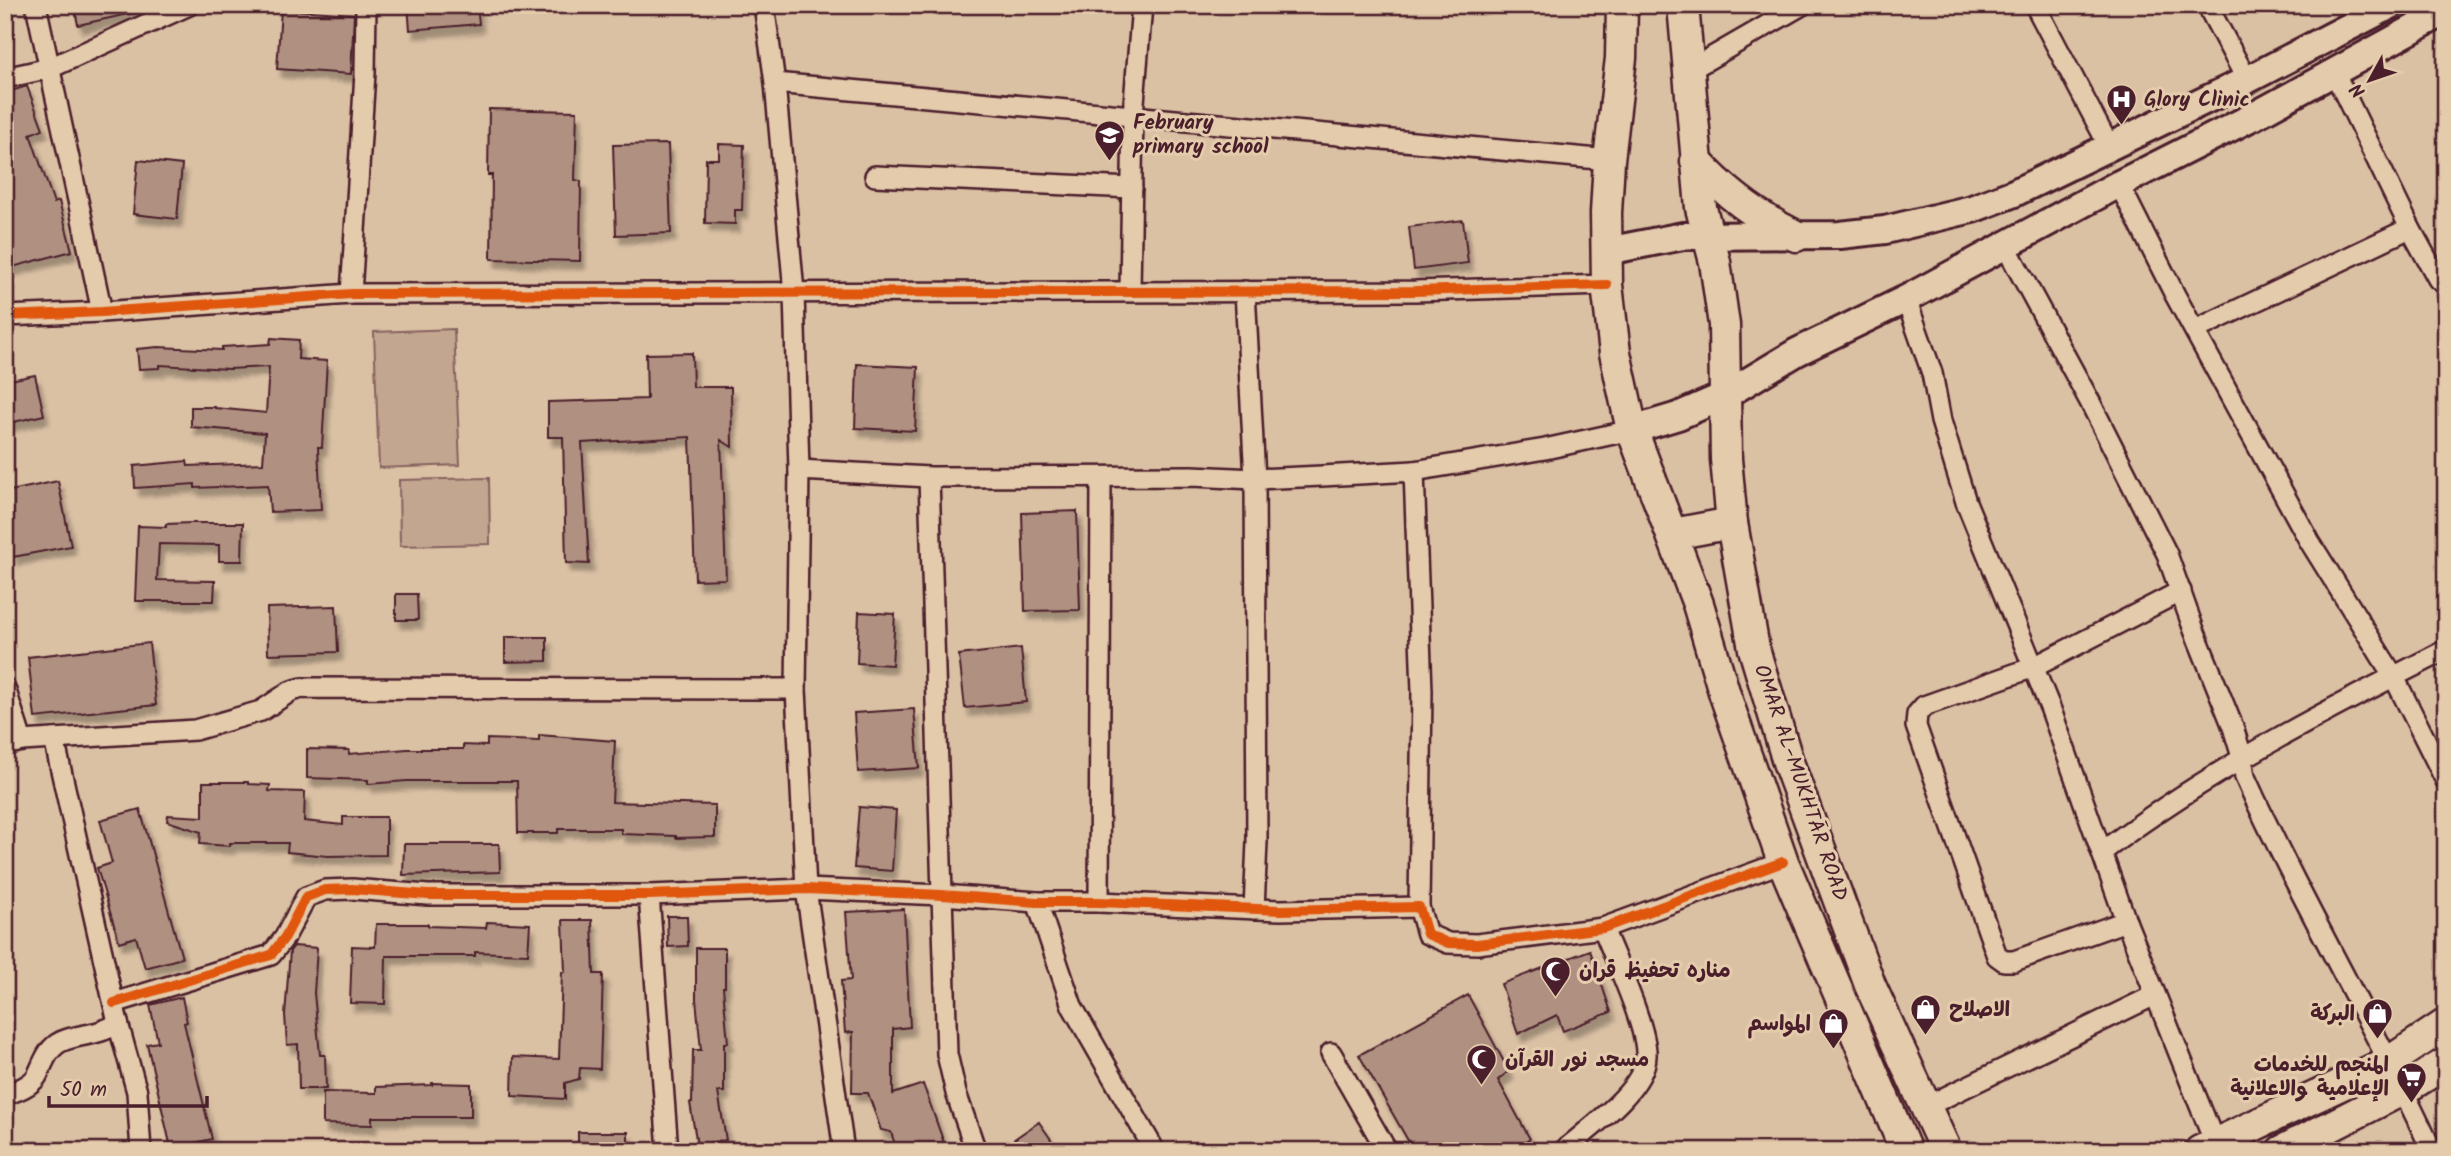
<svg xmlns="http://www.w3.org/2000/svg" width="2451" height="1156" viewBox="0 0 2451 1156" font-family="Kalam,'Playpen Sans Arabic',sans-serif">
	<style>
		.green { fill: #c3a690; stroke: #86625e; stroke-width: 2 }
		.building { fill: #b09181; stroke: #4a1f2b; stroke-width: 2; filter: url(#shadow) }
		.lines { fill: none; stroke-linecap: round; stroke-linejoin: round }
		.street-casing { stroke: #4a1f2b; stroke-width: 24 }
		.secondary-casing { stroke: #4a1f2b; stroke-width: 32 }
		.primary-casing { stroke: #4a1f2b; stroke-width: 35 }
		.street { stroke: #e4cbac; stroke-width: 19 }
		.secondary { stroke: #e4cbac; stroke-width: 26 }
		.primary { stroke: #e4cbac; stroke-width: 30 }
		.cycleway-casing { stroke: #e4cbac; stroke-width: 15 }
		.cycleway { stroke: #e0560e; stroke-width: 10 }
		.labels { text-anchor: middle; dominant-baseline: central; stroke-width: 6; stroke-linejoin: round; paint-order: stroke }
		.poi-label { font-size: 21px; font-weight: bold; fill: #4a1f2b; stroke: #e4cbac; text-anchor: start }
		.street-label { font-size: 21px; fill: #4a1f2b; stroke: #e4cbac }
	</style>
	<defs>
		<filter id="shadow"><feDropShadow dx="4.5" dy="8" stdDeviation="2" flood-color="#0004"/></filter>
	</defs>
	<rect width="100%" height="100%" fill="#dbc1a4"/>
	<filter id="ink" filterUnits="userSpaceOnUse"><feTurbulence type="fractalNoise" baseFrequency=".0143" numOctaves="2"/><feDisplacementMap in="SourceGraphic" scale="14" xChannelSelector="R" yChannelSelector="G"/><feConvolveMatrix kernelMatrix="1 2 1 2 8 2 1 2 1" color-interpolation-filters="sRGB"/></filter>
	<g filter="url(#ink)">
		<g class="green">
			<path d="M454,329L460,465L379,468L374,332Z"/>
			<path d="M489,478L490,544L400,546L399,480Z"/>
		</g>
		<g class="building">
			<path d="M74,5H133V13L78,25Z"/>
			<path d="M408,5H477L479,24L410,30Z"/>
			<path d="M281,9L354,14L351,74L277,69Z"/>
			<path d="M27,86L43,129L30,134L54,203L59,201L72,251L5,269V93Z"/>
			<path d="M489,109L577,111L575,180L581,181L580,261L491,259L492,175H488Z"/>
			<path d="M668,144L671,233L616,235L613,145Z"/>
			<path d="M719,144L744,145L742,210H735V224L705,223L706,159H719Z"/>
			<path d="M138,160L182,165L177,219L133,214Z"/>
			<path d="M1463,220L1468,263L1414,270L1409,227Z"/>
			<path d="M271,338L299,340L298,359L327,361L322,447H318L321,510L270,512L268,485L195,488V484L135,488L134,466L187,461L188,466L263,463L265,433L191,427V407H215V408L266,413L269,367L229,369L160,365V368L139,369L137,349L158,347L222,350V347L270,344Z"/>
			<path d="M692,353L693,387H731L732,447L721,440L726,579L695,580L690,437L582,443L589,564L566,563L563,437H548V402L647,399L646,354Z"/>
			<path d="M857,364L918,367L915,431L855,428Z"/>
			<path d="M35,375L44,415L5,424V381Z"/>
			<path d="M58,481L71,546L13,557L5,516V492Z"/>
			<path d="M1077,511L1080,610L1025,611L1022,513Z"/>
			<path d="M191,523H243L242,561H219V545L159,544L157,580L215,581L214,601H135L138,526L166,527V524Z"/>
			<path d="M396,594H417L418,620H396Z"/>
			<path d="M336,606L338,652L268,654L267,608Z"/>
			<path d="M859,612L895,614L892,665L857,663Z"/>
			<path d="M505,637H547V661L505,662Z"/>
			<path d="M149,643L156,705L35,718L28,657Z"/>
			<path d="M1021,648L1026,702L965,708L959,655Z"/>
			<path d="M914,709L919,768L858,772L854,713Z"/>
			<path d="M539,735L615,741L612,802L715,805V837L676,838V836L621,834V829H558V833H518L517,781H407L368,784V780L307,778V749L349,750V754L407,749H463V745L487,746V739L539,741Z"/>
			<path d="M203,782H248V784L270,785L269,791L305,792L304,821L343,825V817H386V855L328,856L287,852L288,843H230V846L200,844L201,832L167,821L168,815L203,817Z"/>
			<path d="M859,807L896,810L892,871L854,868Z"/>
			<path d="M140,809L182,958L145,968L136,937L119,942L97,868L112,863L100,820Z"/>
			<path d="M404,844H499L500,872L403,875Z"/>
			<path d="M904,909L910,1027L893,1029V1094L923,1084L944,1143L921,1151H897L891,1132L881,1130L868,1093H852L853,1032L845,1033L841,981L851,980L846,912Z"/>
			<path d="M667,916H687L688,946L668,947Z"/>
			<path d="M563,920H592L594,974H603L600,1069L580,1068L579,1079L565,1083V1099L512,1096L513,1057L559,1059L562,972H565Z"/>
			<path d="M487,922L530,924L528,954L475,952V956H386L385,1004L350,1003L352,946L375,947L376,924H428V926L486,928Z"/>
			<path d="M294,946L317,948L314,993L320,1055H325L326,1089H299L298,1044L287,1045L285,1015L290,951Z"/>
			<path d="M696,948H725V987H723L728,1043H724V1092H718L726,1140L697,1145L690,1103H692L693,1050H701L696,999Z"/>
			<path d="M1590,950L1611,1012L1563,1031L1557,1015L1518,1034L1501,984Z"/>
			<path d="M1468,995L1509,1071L1498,1080L1530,1139L1511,1151H1414L1359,1055Z"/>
			<path d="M182,997L187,1022L184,1023L212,1139L171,1148L147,1044L158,1042L150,1005Z"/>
			<path d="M432,1083L471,1084V1117H372V1125L323,1124V1092L376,1093V1087L432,1085Z"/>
			<path d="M1039,1122L1059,1151H997Z"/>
			<rect x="578" y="1132" width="50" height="19"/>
		</g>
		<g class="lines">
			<defs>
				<g id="street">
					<path d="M36,5L102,312"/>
					<path d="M764,5L775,83L794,292L799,470L796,689L806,889L844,1151"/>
					<path d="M2035,5L2109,146"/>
					<path d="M2207,5L2247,80"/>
					<path d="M1688,71L1802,5"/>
					<path d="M2334,72L2410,228L2438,279L2446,285"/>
					<path d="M5,78L50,68L189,5"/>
					<path d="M775,83L1609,160"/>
					<path d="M875,176L1132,188"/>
					<path d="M2119,184L2175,295L2310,542L2394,677L2446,781"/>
					<path d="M2005,245L2089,400L2167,554L2194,630L2233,727L2242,757L2245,777C2302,904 2374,1024 2432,1151"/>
					<path d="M1130,291L1133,115L1142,5"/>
					<path d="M1245,291L1255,479L1257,842L1254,909"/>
					<path d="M351,294L365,73L366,5"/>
					<path d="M1906,299L1932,373L1941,421L1966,502L2051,710L2126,921L2218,1151"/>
					<path d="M5,316L102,312L351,294L1415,291L1607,285"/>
					<path d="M2195,330L2410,228"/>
					<path d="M799,470L929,477L1192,476L1255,479L1322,476L1414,471L1545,449L1632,430"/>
					<path d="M1414,471L1422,691L1419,907"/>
					<path d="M929,477L947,1054L956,1093L976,1151"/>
					<path d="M5,688L22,741"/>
					<path d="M5,745L22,741L195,730L261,711L291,691L302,688L796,689"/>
					<path d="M2102,852C2208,771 2327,710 2446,650"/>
					<path d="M649,895L668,1151"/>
					<path d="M1037,902L1072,1006L1155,1151"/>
					<path d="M1099,902L1101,478"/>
					<path d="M2126,921L2014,961H2004L1997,956L1916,726L1917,714L1924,706L2034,667L2181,591"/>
					<path d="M114,1003L271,955L285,937L306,897L325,890L352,889L428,895H649L806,889L942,895L1037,902H1099L1280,910L1419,907L1427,934L1448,943L1477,944L1603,928L1783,862"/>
					<path d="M118,1023L137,1092L141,1151"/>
					<path d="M1331,1053L1387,1151"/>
					<path d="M5,1095C16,1091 31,1086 37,1076C43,1064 46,1052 57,1044C71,1034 98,1037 118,1023L54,739"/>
					<path d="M1925,1107L2155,995"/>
					<path d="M1563,1151C1587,1130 1645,1090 1646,1056C1648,1029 1614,957 1603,928"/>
				</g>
				<g id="secondary">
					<path d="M1607,251L1683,236L1840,235L1885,230L1972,209L2014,193L2247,80L2391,5"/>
					<path d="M1632,430L1678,416L1724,396L1797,352L1906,299L2119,184L2252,117L2446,11"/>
				</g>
				<g id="primary">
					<path d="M1622,5L1621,58L1609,160L1606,213L1607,285L1615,353L1632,430L1698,604L1725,695L1783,862L1906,1151"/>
					<path d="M1683,5L1701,208L1715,262L1724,325L1726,459L1732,523L1754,649L1788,762L1870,985L1946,1151"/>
					<path d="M1696,161C1725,193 1757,217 1796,236"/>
					<path d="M1673,534L1732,523"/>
					<path d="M2200,1151L2389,1062L2446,1024"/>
					<path d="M2282,1151L2404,1089L2446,1063"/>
				</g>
			</defs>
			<use href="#street" class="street-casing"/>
			<use href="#secondary" class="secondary-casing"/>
			<use href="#primary" class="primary-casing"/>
			<use href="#street" class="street"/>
			<use href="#secondary" class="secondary"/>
			<use href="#primary" class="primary"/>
			<defs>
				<g id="cycleway">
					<path d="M5,316L102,312L351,294L1415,291L1607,285"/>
					<path d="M114,1003L271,955L285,937L306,897L325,890L352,889L428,895H649L806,889L942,895L1037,902H1099L1280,910L1419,907L1427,934L1448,943L1477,944L1603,928L1783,862"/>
				</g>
			</defs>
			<use href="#cycleway" class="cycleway-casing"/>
			<use href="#cycleway" class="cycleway"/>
		</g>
	</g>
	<defs>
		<symbol id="hospital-pin" viewBox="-11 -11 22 30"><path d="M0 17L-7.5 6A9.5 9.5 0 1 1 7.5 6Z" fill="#4a1f2b" stroke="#e4cbac"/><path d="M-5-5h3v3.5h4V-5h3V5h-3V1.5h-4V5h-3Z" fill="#fff"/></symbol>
		<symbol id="school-pin" viewBox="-11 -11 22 30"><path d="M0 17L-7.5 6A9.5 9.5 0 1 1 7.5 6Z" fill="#4a1f2b" stroke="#e4cbac"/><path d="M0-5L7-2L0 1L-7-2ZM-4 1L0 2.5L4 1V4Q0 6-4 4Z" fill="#fff"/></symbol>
		<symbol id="mosque-pin" viewBox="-11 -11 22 30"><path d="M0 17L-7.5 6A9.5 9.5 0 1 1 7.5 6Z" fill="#4a1f2b" stroke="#e4cbac"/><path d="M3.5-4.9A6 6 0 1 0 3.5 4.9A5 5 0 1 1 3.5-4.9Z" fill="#fff"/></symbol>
		<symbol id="shop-pin" viewBox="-11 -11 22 30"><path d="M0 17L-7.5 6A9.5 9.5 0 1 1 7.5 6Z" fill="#4a1f2b" stroke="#e4cbac"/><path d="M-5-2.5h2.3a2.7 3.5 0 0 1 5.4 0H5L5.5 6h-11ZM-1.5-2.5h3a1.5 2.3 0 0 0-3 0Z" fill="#fff"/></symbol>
		<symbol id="supermarket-pin" viewBox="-11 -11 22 30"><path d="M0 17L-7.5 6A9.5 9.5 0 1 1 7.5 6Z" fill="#4a1f2b" stroke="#e4cbac"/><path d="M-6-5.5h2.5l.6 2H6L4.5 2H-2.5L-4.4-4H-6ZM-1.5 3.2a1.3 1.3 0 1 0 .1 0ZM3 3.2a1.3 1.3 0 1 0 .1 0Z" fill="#fff"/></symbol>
	</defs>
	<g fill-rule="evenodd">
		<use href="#hospital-pin" x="2104" y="82" width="35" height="47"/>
		<use href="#school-pin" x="1092" y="118" width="35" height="47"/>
		<use href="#mosque-pin" x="1538" y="954" width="35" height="47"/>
		<use href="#shop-pin" x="1908" y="992" width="35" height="47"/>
		<use href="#shop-pin" x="2360" y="996" width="35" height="47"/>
		<use href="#shop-pin" x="1816" y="1006" width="35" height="47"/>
		<use href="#mosque-pin" x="1464" y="1042" width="35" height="47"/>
		<use href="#supermarket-pin" x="2394" y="1060" width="35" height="47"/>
	</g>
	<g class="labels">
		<g class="poi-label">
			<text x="2144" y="100">Glory Clinic</text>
			<text x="1133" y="123">February<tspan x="1133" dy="24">primary school</tspan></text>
			<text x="1579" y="971">مناره تحفيظ قران</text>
			<text x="1949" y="1010">الاصلاح</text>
			<text x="2355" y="1014" text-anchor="end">البركة</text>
			<text x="1811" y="1024" text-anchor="end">المواسم</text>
			<text x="1505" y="1060">مسجد نور القرآن</text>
			<text x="2389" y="1065" text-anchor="end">المنجم للخدمات<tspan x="2389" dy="24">الإعلامية والاعلانية</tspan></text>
		</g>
		<g class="street-label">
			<text transform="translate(1800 783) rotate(71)">OMAR AL-MUKHTĀR ROAD</text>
		</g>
	</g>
	<rect width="2451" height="1156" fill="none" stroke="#e4cbac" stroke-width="28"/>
	<rect x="14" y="14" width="2423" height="1128" fill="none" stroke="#4a1f2b" stroke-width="2.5" filter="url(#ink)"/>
	<g transform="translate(2370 80) rotate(230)" stroke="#e4cbac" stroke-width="5" paint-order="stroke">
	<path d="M0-5L12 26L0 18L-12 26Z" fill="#4a1f2b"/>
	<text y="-10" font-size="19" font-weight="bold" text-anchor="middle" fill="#4a1f2b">N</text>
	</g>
	<path d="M49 1096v10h158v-10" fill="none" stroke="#4a1f2b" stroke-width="3.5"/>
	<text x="60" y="1096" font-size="21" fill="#4a1f2b" stroke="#e4cbac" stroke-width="5" paint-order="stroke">50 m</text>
</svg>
